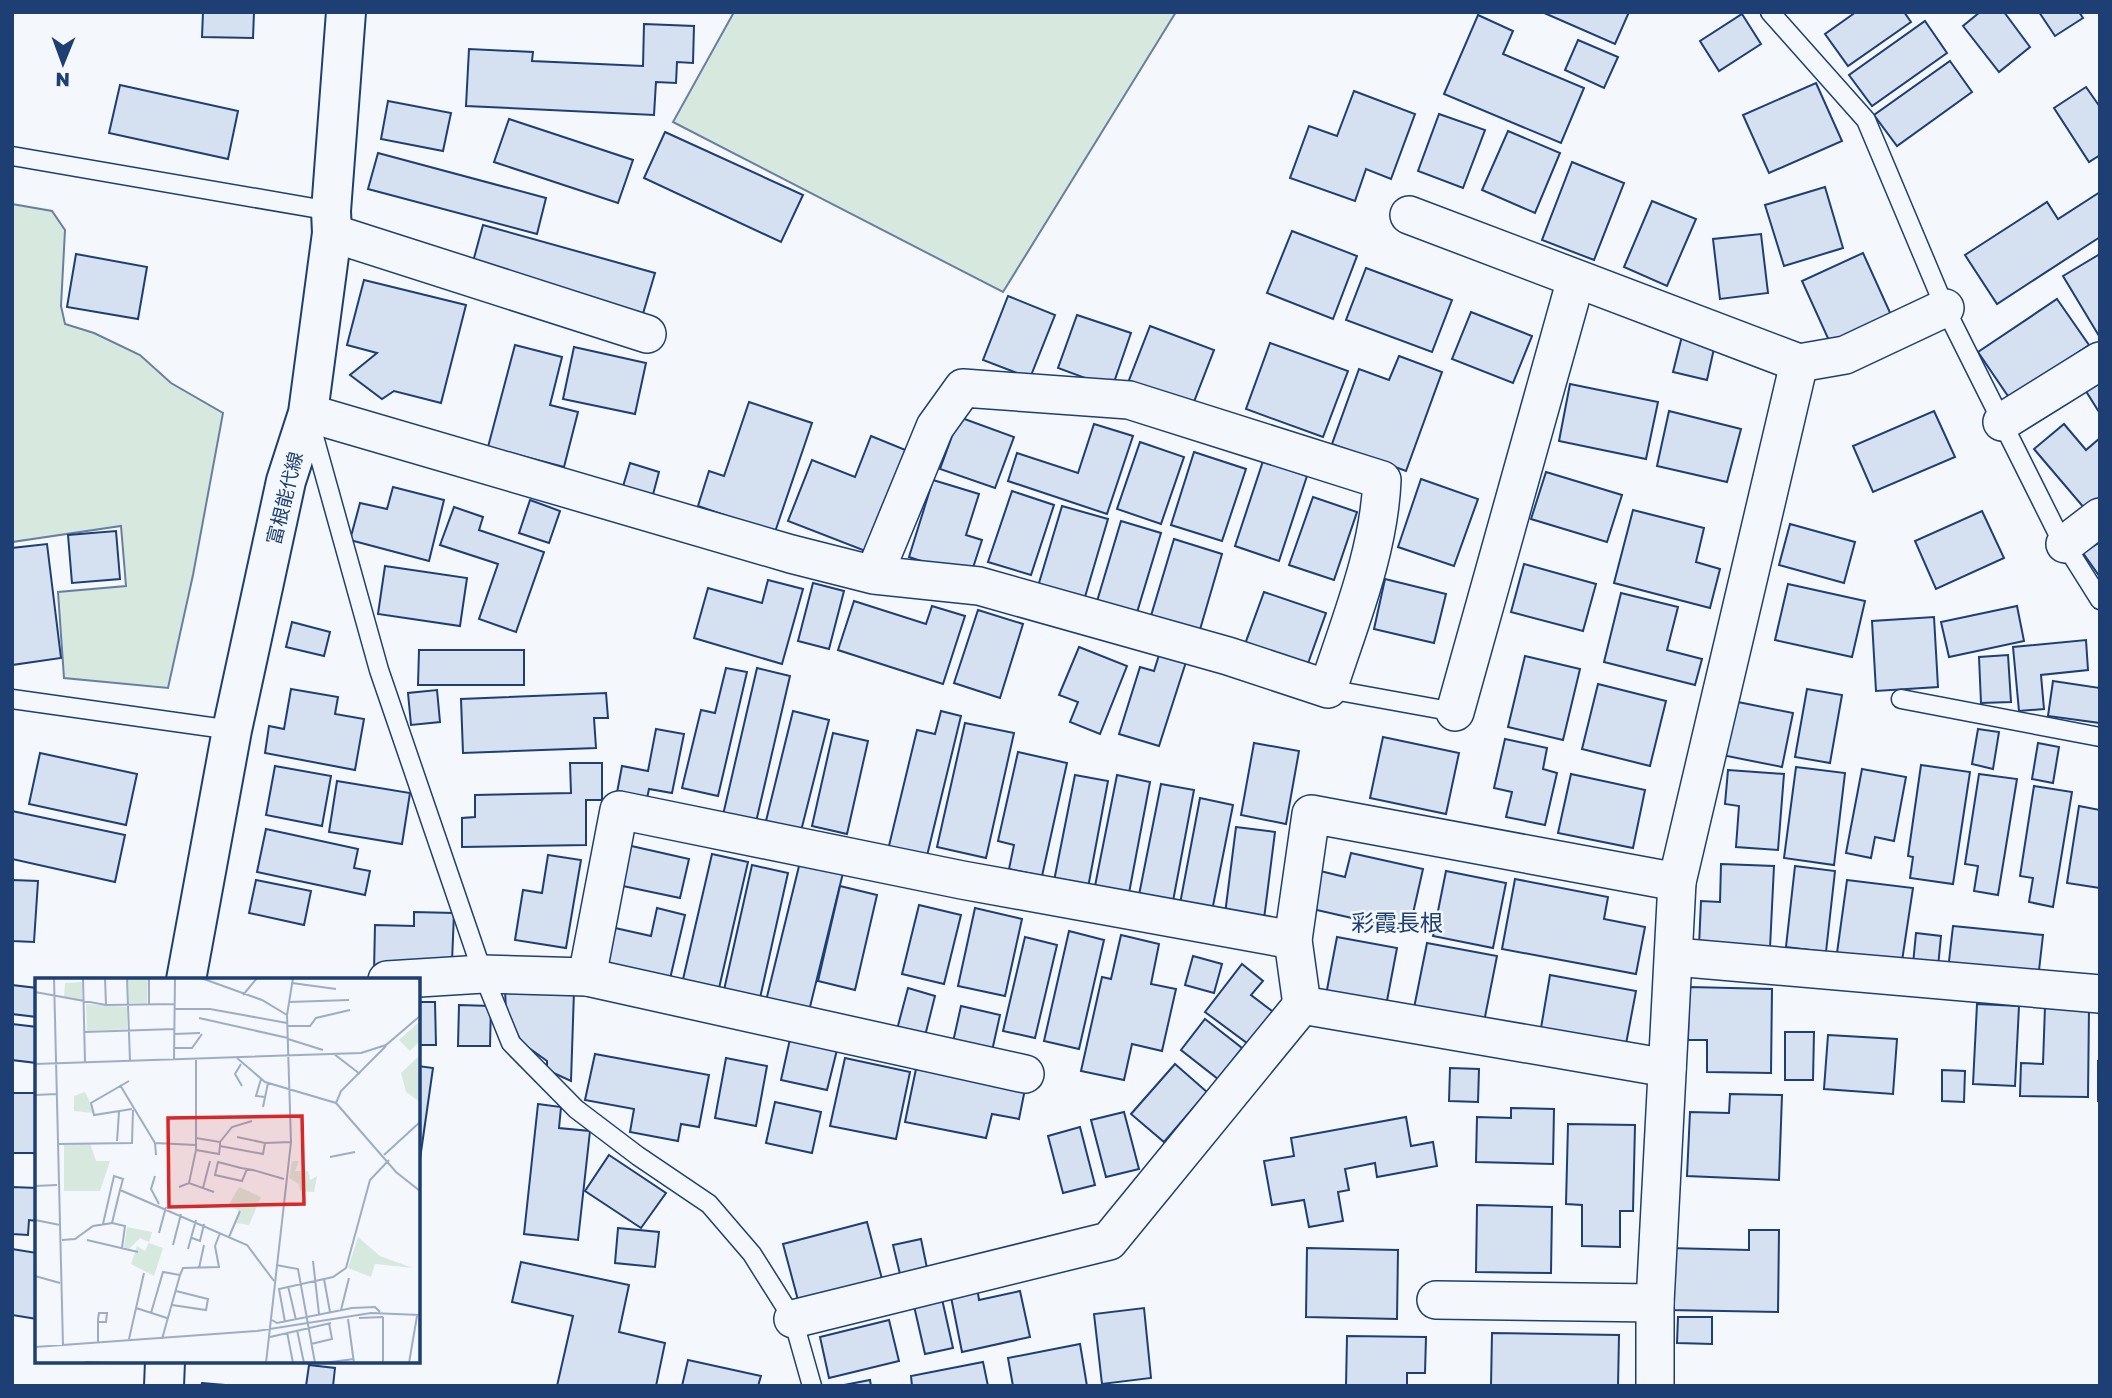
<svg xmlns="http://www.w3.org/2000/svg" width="2112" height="1398" viewBox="0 0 2112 1398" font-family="'Golos Text','Noto Sans JP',sans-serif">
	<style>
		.green { fill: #d7e8df; stroke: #687fa3; stroke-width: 2 }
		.building { fill: #d5e0f0; stroke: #1d3f73; stroke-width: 2 }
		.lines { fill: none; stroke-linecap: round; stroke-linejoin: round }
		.service-casing { stroke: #1d3f73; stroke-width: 21 }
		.minor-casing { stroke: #1d3f73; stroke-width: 40 }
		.secondary-casing { stroke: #1d3f73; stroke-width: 42 }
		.service { stroke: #f4f7fb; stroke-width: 18 }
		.minor { stroke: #f4f7fb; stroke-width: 37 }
		.secondary { stroke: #f4f7fb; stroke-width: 38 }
		.labels { text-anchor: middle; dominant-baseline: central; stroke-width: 5; stroke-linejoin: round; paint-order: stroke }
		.street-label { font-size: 19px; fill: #1d3f73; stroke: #f4f7fb }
		.quarter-label { font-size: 23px; fill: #1d3f73; stroke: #f4f7fb }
		.inset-road { fill: none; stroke: #9eadc5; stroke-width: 2 }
		.view { fill: #d62828; fill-opacity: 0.15; stroke: #d62828; stroke-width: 3.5 }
		.inset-edge { fill: none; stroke: #1d3f73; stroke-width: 3.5 }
	</style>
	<rect width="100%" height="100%" fill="#f4f7fb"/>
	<g class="green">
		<path d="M734,12H1176L1003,292L673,122Z"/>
		<path d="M12,204L52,211L65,230L61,306L65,324L94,333L140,355L171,383L223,413L193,575L168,688L64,678L58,592L126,586L121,526L12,542Z"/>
	</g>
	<g class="building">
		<path d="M203,12H254L253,38L202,37Z"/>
		<path d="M1542,12H1629L1615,44Z"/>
		<path d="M1856,12H1904L1911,22L1848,66L1825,34Z"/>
		<path d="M1980,12H2004L2030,47L1999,72L1963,26Z"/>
		<path d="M2039,12H2079L2083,18L2055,36Z"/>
		<path d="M1742,14L1761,44L1719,71L1700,41Z"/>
		<path d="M1478,15L1513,31L1503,54L1584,88L1561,143L1444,94Z"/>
		<path d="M1925,21L1947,53L1872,106L1849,75Z"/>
		<path d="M644,24L694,26L693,63L677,62L676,83L656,82L654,115L466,106L469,49L533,52L532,61L643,66Z"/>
		<path d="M1578,40L1618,57L1604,88L1565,70Z"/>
		<path d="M1950,61L1972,92L1897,146L1874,115Z"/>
		<path d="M1816,83L1842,141L1769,173L1743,115Z"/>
		<path d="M120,85L238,111L228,159L109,133Z"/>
		<path d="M2086,87L2100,107V155L2089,162L2054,108Z"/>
		<path d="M1354,91L1415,114L1391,179L1366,169L1355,201L1290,178L1309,126L1337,136Z"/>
		<path d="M388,101L451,113L443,151L381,139Z"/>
		<path d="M1439,114L1485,130L1463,188L1418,171Z"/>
		<path d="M509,119L633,160L618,203L494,162Z"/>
		<path d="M1508,131L1560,153L1535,213L1482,190Z"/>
		<path d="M665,132L803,195L781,242L644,178Z"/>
		<path d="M378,153L546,198L537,234L368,189Z"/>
		<path d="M1572,162L1624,183L1594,260L1542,240Z"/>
		<path d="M1825,187L1843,248L1784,266L1765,205Z"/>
		<path d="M2100,192V237L1997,304L1965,255L2047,202L2058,219Z"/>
		<path d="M1652,201L1696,219L1667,286L1624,267Z"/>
		<path d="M483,225L655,273L642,317L471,269Z"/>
		<path d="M1292,231L1357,256L1333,319L1267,293Z"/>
		<path d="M1761,234L1768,293L1720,299L1713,239Z"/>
		<path d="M1863,253L1892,317L1831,345L1802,281Z"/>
		<path d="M76,254L147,267L138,319L67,307Z"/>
		<path d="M2100,254V335L2099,336L2063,276Z"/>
		<path d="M1366,268L1452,300L1432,352L1346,320Z"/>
		<path d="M364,280L466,305L441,403L394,391L382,399L350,375L377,353L347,345Z"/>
		<path d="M1008,296L1055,315L1030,378L983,360Z"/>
		<path d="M2057,299L2089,345L2010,399L1978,352Z"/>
		<path d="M1471,312L1532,336L1513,383L1452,359Z"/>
		<path d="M1077,315L1131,333L1112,388L1058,368Z"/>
		<path d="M1150,326L1214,350L1190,412L1126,388Z"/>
		<path d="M1682,336L1715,344L1707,380L1673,372Z"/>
		<path d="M1270,343L1348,371L1323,437L1246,409Z"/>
		<path d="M515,345L562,357L550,405L578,412L564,467L488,447Z"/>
		<path d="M574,347L646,363L635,414L563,399Z"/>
		<path d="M1399,356L1442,372L1406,471L1332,444L1359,369L1389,380Z"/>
		<path d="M2100,368V412H2099L2079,380Z"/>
		<path d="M1570,384L1658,402L1646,459L1559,441Z"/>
		<path d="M749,402L812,423L775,532L698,506L709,471L724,476Z"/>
		<path d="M1669,411L1741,429L1727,482L1657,466Z"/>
		<path d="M1934,411L1955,457L1873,492L1853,446Z"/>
		<path d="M959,417L1014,437L995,488L940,469Z"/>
		<path d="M1094,424L1133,436L1107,514L1008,481L1017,453L1078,473Z"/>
		<path d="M2064,424L2086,450L2100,438V497L2085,509L2034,449Z"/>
		<path d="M871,436L908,451L868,552L788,521L812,460L855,477Z"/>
		<path d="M1140,442L1184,457L1161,524L1117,509Z"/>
		<path d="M1194,452L1246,469L1222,541L1171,525Z"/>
		<path d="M1263,461L1307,476L1279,561L1235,546Z"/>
		<path d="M630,463L659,472L651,502L621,493Z"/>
		<path d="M1546,472L1622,495L1607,542L1531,519Z"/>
		<path d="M1421,479L1478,499L1454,566L1398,547Z"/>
		<path d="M933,480L979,494L966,535L982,540L970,577L909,557Z"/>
		<path d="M393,487L444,500L429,561L350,540L360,503L387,509Z"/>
		<path d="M1012,491L1054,505L1031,575L988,562Z"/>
		<path d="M1313,497L1357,512L1334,580L1289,565Z"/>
		<path d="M530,500L560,511L549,543L519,533Z"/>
		<path d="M1062,506L1108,519L1082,607L1036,593Z"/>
		<path d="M454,507L483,517L479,530L544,552L516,632L479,619L498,564L440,545Z"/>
		<path d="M1633,510L1704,528L1696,562L1720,569L1710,608L1614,583Z"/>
		<path d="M1982,511L2004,558L1936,589L1915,541Z"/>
		<path d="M1121,521L1161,533L1135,619L1095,608Z"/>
		<path d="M1790,524L1855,542L1844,583L1779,565Z"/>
		<path d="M116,531L120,579L72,583L68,535Z"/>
		<path d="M1174,539L1222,554L1199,633L1150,619Z"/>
		<path d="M2100,542V577L2083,553Z"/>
		<path d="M47,544L61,658L12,665V548Z"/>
		<path d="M1524,564L1596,584L1583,631L1511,612Z"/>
		<path d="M385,566L467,578L460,626L378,614Z"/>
		<path d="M1385,579L1446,594L1434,643L1374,629Z"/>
		<path d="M768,580L803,589L782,664L694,638L708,588L762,603Z"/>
		<path d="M813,583L844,591L829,649L798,641Z"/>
		<path d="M1788,584L1865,601L1852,657L1775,640Z"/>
		<path d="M1264,592L1326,613L1306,669L1244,647Z"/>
		<path d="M1621,593L1678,607L1667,650L1702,659L1695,685L1604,662Z"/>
		<path d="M854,601L926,624L932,606L965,616L943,684L838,650Z"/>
		<path d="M2017,606L2024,641L1949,657L1941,622Z"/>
		<path d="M978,610L1023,624L1000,698L954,683Z"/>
		<path d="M1934,617L1938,687L1876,691L1872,621Z"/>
		<path d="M292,622L330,632L324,656L286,647Z"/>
		<path d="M2086,640L2088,670L2041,675L2044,709L2019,711L2013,647Z"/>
		<path d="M1079,647L1127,666L1100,734L1070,722L1078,702L1059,695Z"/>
		<path d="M419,650H524V685H418Z"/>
		<path d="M1159,655L1186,662L1159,746L1119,734L1140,667L1154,671Z"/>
		<path d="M2008,655L2011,702L1981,703L1979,657Z"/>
		<path d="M1525,656L1580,669L1563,740L1508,727Z"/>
		<path d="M726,668L747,672L718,796L682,788L701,710L715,713Z"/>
		<path d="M757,668L790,676L756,822L723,815Z"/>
		<path d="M2053,681L2100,688V723L2048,716Z"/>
		<path d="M1598,684L1666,701L1650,766L1582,749Z"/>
		<path d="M291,689L338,697L335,714L364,719L355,770L265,753L269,726L284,729Z"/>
		<path d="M1807,689L1842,695L1830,763L1795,757Z"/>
		<path d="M437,690L440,722L411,725L408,693Z"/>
		<path d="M606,693L608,718H594L596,748L463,753L461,699Z"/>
		<path d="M1733,701L1793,713L1782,767L1722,755Z"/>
		<path d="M793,711L829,720L799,839L764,829Z"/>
		<path d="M941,711L961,716L925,864L887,854L917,730L935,734Z"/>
		<path d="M965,723L1014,733L986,858L937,847Z"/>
		<path d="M656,729L684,734L672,793L649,789L646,803L616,798L622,766L648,771Z"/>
		<path d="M1978,729L1999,732L1993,769L1972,764Z"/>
		<path d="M833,733L868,741L847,834L812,826Z"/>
		<path d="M1383,737L1459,753L1446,814L1370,798Z"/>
		<path d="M1505,739L1547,748L1543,769L1557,773L1545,825L1506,817L1512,792L1494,788Z"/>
		<path d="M1254,743L1299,751L1286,824L1241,815Z"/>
		<path d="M2038,743L2059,747L2053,783L2032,779Z"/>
		<path d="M1018,752L1067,763L1042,876L1009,869L1014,845L998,841Z"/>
		<path d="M40,753L137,774L126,825L29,804Z"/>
		<path d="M570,763H602V800H586V845L462,847V818L475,817V795L571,793Z"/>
		<path d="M1921,765L1970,772L1953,884L1910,878L1913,857L1908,856Z"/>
		<path d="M275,766L331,776L322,826L266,815Z"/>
		<path d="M1796,767L1845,773L1834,865L1784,858Z"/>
		<path d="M1862,769L1906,777L1894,841L1875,837L1871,858L1846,853Z"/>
		<path d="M1728,770L1784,774L1778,850L1736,847L1739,806L1725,804Z"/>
		<path d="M1571,774L1645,790L1633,848L1558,833Z"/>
		<path d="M1979,774L2017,779L1998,895L1974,891L1978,866L1965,864Z"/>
		<path d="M1075,775L1108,781L1087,893L1053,886Z"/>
		<path d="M1117,775L1150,782L1129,893L1095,886Z"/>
		<path d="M337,781L410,793L402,844L329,832Z"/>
		<path d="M1161,784L1194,790L1173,901L1139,895Z"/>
		<path d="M2034,786L2072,792L2053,907L2029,902L2033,878L2020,876Z"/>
		<path d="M1200,798L1233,805L1211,916L1179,909Z"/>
		<path d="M2079,806L2100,810V888L2067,883Z"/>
		<path d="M12,811L125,835L115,882L12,859Z"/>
		<path d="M1236,827L1275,832L1264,919L1225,914Z"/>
		<path d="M266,829L358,849L354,868L370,871L365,895L257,872Z"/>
		<path d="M627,845L689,859L680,898L618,885Z"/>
		<path d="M1351,853L1423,869L1409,931L1308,908L1316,870L1345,877Z"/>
		<path d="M712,854L748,862L717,997L681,988Z"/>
		<path d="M548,855L581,860L566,948L515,940L523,890L542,893Z"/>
		<path d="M800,862L843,873L807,1019L764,1009Z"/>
		<path d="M1721,864L1774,866L1770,948L1699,946L1701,901L1720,902Z"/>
		<path d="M752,865L788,873L758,1007L722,999Z"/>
		<path d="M1795,866L1835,871L1826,952L1786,947Z"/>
		<path d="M1446,871L1506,883L1493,948L1433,936Z"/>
		<path d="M1515,879L1608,897L1604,919L1645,927L1636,974L1502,949Z"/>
		<path d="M12,880L38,881L34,942L12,941Z"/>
		<path d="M256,880L311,891L304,925L249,913Z"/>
		<path d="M1847,880L1913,888L1902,961L1837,953Z"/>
		<path d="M840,886L877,895L855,990L818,981Z"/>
		<path d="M919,905L961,915L944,984L902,974Z"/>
		<path d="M657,908L685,915L669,983L597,966L606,926L651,936Z"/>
		<path d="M975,908L1022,919L1005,996L958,986Z"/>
		<path d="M414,912L454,913L452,962L374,971L375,925L414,926Z"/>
		<path d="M1953,926L2043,935L2038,979L1948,970Z"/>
		<path d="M1069,931L1104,940L1079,1049L1044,1041Z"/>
		<path d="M1916,933L1941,936L1938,967L1913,964Z"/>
		<path d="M1121,935L1159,944L1151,984L1176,989L1162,1051L1132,1044L1124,1080L1081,1071L1102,977L1111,979Z"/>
		<path d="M1025,937L1057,945L1035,1038L1003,1031Z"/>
		<path d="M1337,937L1397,948L1386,1006L1326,995Z"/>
		<path d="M1427,943L1497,956L1483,1027L1413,1013Z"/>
		<path d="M1193,956L1222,964L1214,993L1185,985Z"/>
		<path d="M1242,964L1263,981L1251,995L1276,1014L1251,1046L1205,1012Z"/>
		<path d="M1550,975L1636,991L1626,1044L1541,1028Z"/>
		<path d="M12,985L37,988V1017L12,1014Z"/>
		<path d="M1689,987L1772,989L1771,1073L1707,1072V1040H1688Z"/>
		<path d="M908,988L935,996L923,1044L895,1037Z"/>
		<path d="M505,989L574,991L571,1081L547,1070V1061L522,1043L506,1013Z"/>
		<path d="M418,1002H435L436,1045H418Z"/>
		<path d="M1977,1004L2019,1006L2015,1086L1973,1084Z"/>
		<path d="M459,1005L491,1006L490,1046H458Z"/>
		<path d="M961,1006L1000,1015L992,1051L953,1042Z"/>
		<path d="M2045,1006L2089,1007L2088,1097L2020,1096L2021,1063L2043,1064Z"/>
		<path d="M1205,1019L1242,1048L1218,1079L1181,1050Z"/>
		<path d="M12,1024L37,1027V1063L12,1060Z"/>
		<path d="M1785,1032H1814L1813,1080H1785Z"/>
		<path d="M1828,1035L1897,1039L1893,1094L1824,1089Z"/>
		<path d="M790,1039L837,1050L827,1090L781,1080Z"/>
		<path d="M595,1054L709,1075L699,1127L681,1124L678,1141L630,1132L634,1109L585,1100Z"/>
		<path d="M726,1058L767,1066L756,1126L715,1118Z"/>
		<path d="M845,1058L910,1072L896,1139L830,1126Z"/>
		<rect x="2098" y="1061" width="2" height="40"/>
		<path d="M1175,1064L1207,1092L1164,1142L1131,1114Z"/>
		<path d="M418,1066L433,1068L418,1173Z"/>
		<path d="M1450,1068L1479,1069L1478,1102L1449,1101Z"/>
		<path d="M916,1069L1025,1089L1019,1119L992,1114L986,1138L905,1122Z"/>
		<path d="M1942,1070L1965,1071L1964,1102L1942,1101Z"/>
		<rect x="12" y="1093" width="25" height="60"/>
		<path d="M1730,1094L1782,1095L1779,1180L1687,1176L1690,1112L1729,1113Z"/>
		<path d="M775,1102L821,1112L812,1153L766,1143Z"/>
		<path d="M538,1104L561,1107L559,1128L590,1131L578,1240L524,1234Z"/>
		<path d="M1511,1108L1554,1109L1553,1164L1476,1162L1477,1117L1511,1118Z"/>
		<path d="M1124,1112L1139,1169L1106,1177L1091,1120Z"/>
		<path d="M1406,1117L1411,1146L1433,1142L1437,1166L1377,1177L1375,1163L1345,1169L1349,1190L1338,1192L1343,1221L1309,1227L1304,1200L1272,1205L1264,1161L1294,1156L1291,1138Z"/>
		<path d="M1568,1124L1635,1125L1633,1211H1620V1247L1582,1246V1205L1566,1204Z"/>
		<path d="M1080,1127L1095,1185L1063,1193L1048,1136Z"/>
		<path d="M609,1155L666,1193L641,1228L585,1191Z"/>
		<path d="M12,1187L37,1188V1221L29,1220L28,1235L12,1234Z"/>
		<path d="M1477,1205L1552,1207L1551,1273L1476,1272Z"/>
		<path d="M867,1222L882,1279L798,1300L783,1244Z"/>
		<path d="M618,1228L659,1232L655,1267L615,1263Z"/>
		<path d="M1749,1230H1779L1778,1312L1668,1310L1669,1248L1749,1250Z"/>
		<path d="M921,1239L927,1268L900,1274L893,1245Z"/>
		<path d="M1307,1248L1398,1250L1397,1319L1306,1317Z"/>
		<path d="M12,1249L37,1253V1319L12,1315Z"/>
		<path d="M521,1262L629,1285L619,1332L665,1343L656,1386H557L573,1316L512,1302Z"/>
		<path d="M977,1287L979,1300L1020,1291L1030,1337L962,1352L950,1292Z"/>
		<path d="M942,1299L953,1348L925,1354L914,1306Z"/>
		<path d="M1144,1308L1151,1378L1102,1384L1094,1314Z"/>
		<path d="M1678,1317H1712V1344L1677,1343Z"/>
		<path d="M889,1320L899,1361L829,1378L820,1337Z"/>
		<path d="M1492,1333L1619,1335L1618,1386H1491Z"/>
		<path d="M1347,1336L1426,1337L1425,1373H1407V1386H1346Z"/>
		<path d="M1080,1344L1087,1386H1013L1008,1358Z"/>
		<path d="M688,1360L761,1376L758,1386H682Z"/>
		<path d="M983,1362L988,1386H912L911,1376Z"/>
		<path d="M309,1365L335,1368L333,1386H306Z"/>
		<path d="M870,1380L871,1386H839Z"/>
		<path d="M202,1383L237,1386H201Z"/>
	</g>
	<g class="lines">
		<defs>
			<g id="service">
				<path d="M1770,12L1866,120L1945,308L2056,530L2100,600"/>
				<path d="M12,156L331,211"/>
				<path d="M311,426L379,670L483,974L511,1043L576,1109L638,1156L709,1204L752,1254L793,1319L812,1386"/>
				<path d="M1328,689L1455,712"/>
				<path d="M12,699L232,730"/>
				<path d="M1901,699L2100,737"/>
			</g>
			<g id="minor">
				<path d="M1409,215L1799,363L1845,355L1945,308"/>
				<path d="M332,233L647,334"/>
				<path d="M308,413L791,554L874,575L979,586L1228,656L1328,689C1350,621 1379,552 1382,480L1129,400L963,388L935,427L874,575"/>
				<path d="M2002,422L2100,361"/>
				<path d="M2065,544L2100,517"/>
				<path d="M1455,712L1576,279"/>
				<path d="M1675,957L2100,994"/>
				<path d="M587,977L1025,1074"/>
				<path d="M387,980L483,974L587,977L619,810L962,880L1293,940"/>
				<path d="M1667,1068L1302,1005L1293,940L1311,814L1677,882"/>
				<path d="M1436,1300L1655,1303"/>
				<path d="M793,1319L1109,1241L1302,1005"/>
				<path d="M1655,1386V1303L1677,882L1799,363"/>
			</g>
			<g id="secondary">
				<path d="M186,980L232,730L286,481L308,413L332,233L331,211L346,12"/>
				<path d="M164,1386L165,1361"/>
			</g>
		</defs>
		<use href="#service" class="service-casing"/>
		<use href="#minor" class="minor-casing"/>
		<use href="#secondary" class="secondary-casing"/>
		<use href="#service" class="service"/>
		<use href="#minor" class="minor"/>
		<use href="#secondary" class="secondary"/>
	</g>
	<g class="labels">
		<g class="street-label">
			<text transform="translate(284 498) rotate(-76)">富根能代線</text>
		</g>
		<g class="quarter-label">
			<text x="1397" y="922">彩霞長根</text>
		</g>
	</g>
	<g transform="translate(35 978)">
		<rect width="385" height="385" fill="#f4f7fb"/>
		<path d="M113,0L112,25H94L93,1ZM47,4V22L29,20L30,5ZM51,26L92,29V51L52,53ZM385,43V63L375,73L364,62ZM385,77V124L371,114L366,95ZM50,114L54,122L58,135L39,133V118ZM55,165L61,183H75L65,213H29V167ZM257,183H264L260,193H273L275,202L282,198L279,214L265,213L264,206L254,200ZM204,209L226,219L214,247L201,245L205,233L193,228ZM92,249L117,254L114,265L128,270L119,298L96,286L102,268L110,273L114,264L105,260L94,271L89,269ZM323,259L345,278L378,290L340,286L336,299L313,290Z" fill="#d7e8df"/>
		<path class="inset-road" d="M19,0L28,368M48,0L50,84M70,0L71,27M92,0L95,83M166,0L227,22L252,37M257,5L301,11M0,14L71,27L140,26M208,17L222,0M254,24L314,22M114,26V0M140,31H175L252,45M164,40L253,60M253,48H275L281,40L315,32M50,54L139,51M139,56L165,55M253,61L288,72M139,70H157L167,56M299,76L325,96M202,80L230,104L301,125L361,194L385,213M139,81L140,0M0,86L326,75L351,67L385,38M206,86L200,96L207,108M226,101L221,118L230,119M94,103L56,125L59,137L97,131M85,107L120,165L121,177M0,117L21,116M301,125L306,113L351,68M228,129L233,105M202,159L230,165M82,163L84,134M185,164L197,149L217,143M120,165L161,167M24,166L97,165L98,132M185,168L228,176L230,165L256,164M161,172L184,176L185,168V164L161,160M349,177L385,144M295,179L320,174M212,191L207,203L180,197L183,184L206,190L218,192L249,201M120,198L116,211L124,226M154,205L161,172V81M0,208L22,207M144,209L154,205L179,214M168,210L175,183M0,242L25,247M77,245L90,248L87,270M68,246L79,198L88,201L85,212M124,255L131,229M194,259L205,233M157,260L165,263L169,246M27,262L40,261L58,248L77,245L85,212L212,267L239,303M52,262L103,274M138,267L146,236M153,271L161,242M278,283L284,336M241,287L263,291L280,385M164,290L169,267M145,297L148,290L184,289L180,268L185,255M0,298L25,305M289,301L295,334M253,308L261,342M137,327L171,332L173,321L141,313M101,330L132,340M306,332L314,300M116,335L128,294L145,297L127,361M324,340L348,339M313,341L319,385M237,342L242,345L317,330L340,329L345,334M250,344L244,311L298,299L311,290L335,202L354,182M262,352L269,385M252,354L258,385M235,359L296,345M94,361L109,295M63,364V341L64,335H72L71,344H63M276,366L297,361L294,345M0,369L222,353L336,335L385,337M50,384L87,385M231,385L256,164L252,37L258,0M288,385L319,381M348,385V339M374,385L382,338"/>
		<path class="view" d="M267,138L269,226L134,229L133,140Z"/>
		<rect width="385" height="385" class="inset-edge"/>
	</g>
	<rect width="2112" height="1398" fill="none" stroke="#1d3f73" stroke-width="28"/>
	<g transform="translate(63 63) rotate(181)" stroke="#f4f7fb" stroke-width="5" paint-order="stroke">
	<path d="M0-5L12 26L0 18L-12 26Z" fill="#1d3f73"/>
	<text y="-10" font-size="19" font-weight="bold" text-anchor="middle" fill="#1d3f73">N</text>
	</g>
</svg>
